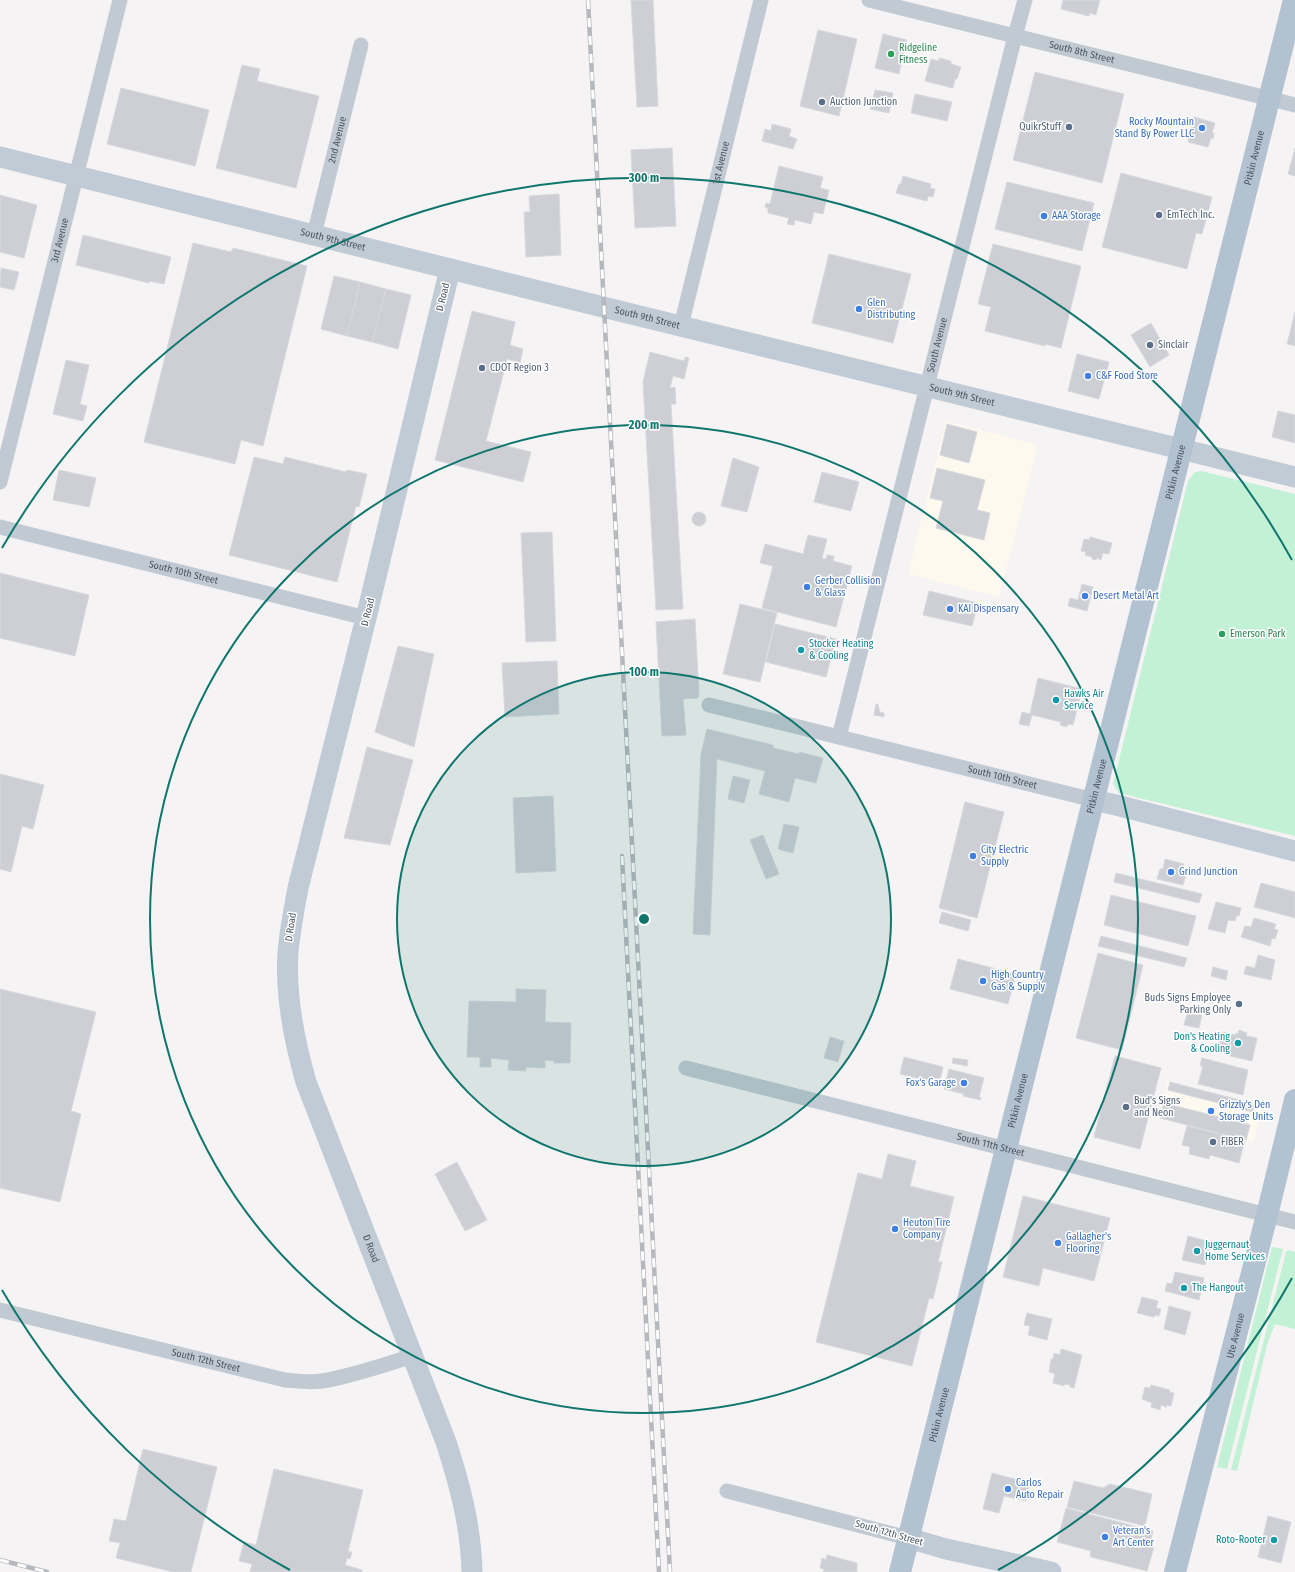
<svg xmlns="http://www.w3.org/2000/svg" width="1295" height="1572" viewBox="0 0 1295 1572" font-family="'Fira Sans Condensed',sans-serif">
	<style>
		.commercial { fill: #fdf9ef }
		.green { fill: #c3f1d5 }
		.building { fill: #cdcfd5; stroke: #d7d9de }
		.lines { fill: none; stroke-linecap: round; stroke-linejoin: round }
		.street { stroke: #c1cad2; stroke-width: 15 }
		.secondary { stroke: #c1cbd6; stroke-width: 21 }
		.primary { stroke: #b3c2d1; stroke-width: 22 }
		.rail-casing { stroke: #b5b8bd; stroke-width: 4.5 }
		.rail { stroke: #fff; stroke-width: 3; stroke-dasharray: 9; stroke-linecap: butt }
		.ring { fill: none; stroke: #0f766e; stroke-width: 2 }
		.leisure-dot { fill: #2e9e5b; stroke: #fff; stroke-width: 1.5 }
		.service-dot { fill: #5c6f8a; stroke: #fff; stroke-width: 1.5 }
		.shop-dot { fill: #3f7fe0; stroke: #fff; stroke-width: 1.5 }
		.culture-dot { fill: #0f9aa8; stroke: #fff; stroke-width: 1.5 }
		.labels { text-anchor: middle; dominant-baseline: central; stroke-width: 3; stroke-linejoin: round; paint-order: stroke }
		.leisure-label { font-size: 10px; fill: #27864d; stroke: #fff; text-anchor: start }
		.street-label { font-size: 10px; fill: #4a5661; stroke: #fff }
		.service-label { font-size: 10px; fill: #4e5e75; stroke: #fff; text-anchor: start }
		.shop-label { font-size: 10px; fill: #366cbe; stroke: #fff; text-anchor: start }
		.culture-label { font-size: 10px; fill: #0d838f; stroke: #fff; text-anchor: start }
		.centre { fill: #0f766e; stroke: #fff; stroke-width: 2 }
		.ring-label { font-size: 12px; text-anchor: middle; font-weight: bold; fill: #0f766e; stroke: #fff; stroke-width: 3; stroke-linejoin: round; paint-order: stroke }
	</style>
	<rect width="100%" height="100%" fill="#f5f3f3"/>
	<g class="commercial">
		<path d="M946,421L1038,445L999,597L908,574Z"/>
		<path d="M1168,1081L1263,1105L1254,1142L1158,1117Z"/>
	</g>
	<g class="green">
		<path d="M1201,471L1295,494V836L1119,793L1113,784L1188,481L1195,472Z"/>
		<path d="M1272,1247L1283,1249L1227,1469L1217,1467Z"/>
		<path d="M1288,1250L1295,1252V1329L1275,1324L1267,1345L1237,1471L1231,1470L1286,1252Z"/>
	</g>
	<g class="building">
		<path d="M631,0H653L658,106L637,107Z"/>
		<path d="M1063,0H1100L1096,15L1090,13L1089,16L1061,9Z"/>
		<path d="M818,30L857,39L839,116L800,106Z"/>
		<path d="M883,34L907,40L899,74L875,68Z"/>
		<path d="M939,58L951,61V64L961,67L957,79H955L953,88L925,81L931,59L939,61Z"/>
		<path d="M242,65L260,69L257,81L319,96L296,188L216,168Z"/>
		<path d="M1035,72L1124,94L1102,183L1013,160Z"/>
		<path d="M121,88L209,110L195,166L107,144Z"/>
		<path d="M875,90L893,93L889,113L870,109Z"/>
		<path d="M915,94L952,102L947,121L911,113Z"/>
		<path d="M1194,117L1215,123L1212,133H1214L1213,139L1211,138L1208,147L1188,142Z"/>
		<path d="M772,124L791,129L789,136L797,139L793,149L762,141L765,129L771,131Z"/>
		<path d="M672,148L676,226L635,228L631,150Z"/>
		<path d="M1295,148V176L1288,174Z"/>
		<path d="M779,166L823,177L820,188L829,190L823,214L814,212L811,224L795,220L794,225L787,224L789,218L768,213V208H765L766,203L770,204Z"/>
		<path d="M1121,173L1212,197L1202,234L1196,233L1187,269L1102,247Z"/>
		<path d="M903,176L931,184L930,188L935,189L933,197L928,196L927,201L896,193L899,184H901Z"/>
		<path d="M1007,182L1094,203L1082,251L995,229Z"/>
		<path d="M559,194L561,255L526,257L524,212H530L529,196Z"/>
		<path d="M0,195L37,205L24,258L0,252Z"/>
		<path d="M83,235L171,257L164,284L149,281V283L76,265Z"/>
		<path d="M193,243L231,252L233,248L307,266L263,446L241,440L235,464L144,442Z"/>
		<path d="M993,244L1081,266L1061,348L1045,344V346L985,331L991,307L978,304Z"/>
		<path d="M829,254L911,274L893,343L812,323Z"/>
		<path d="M1,268L19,272L14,290L0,287Z"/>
		<path d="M334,276L360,282L347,336L321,329Z"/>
		<path d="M360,282L386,289L372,342L347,336Z"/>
		<path d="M386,289L411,295L398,349L372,342Z"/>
		<path d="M472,311L515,322L510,345L523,349L520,363L507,359L486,441L531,452L523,482L435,460Z"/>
		<path d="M1295,312V346L1287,344Z"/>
		<path d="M1151,323L1169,355L1150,367L1131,335Z"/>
		<path d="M650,352L684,361L685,357L689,358L684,379L673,376L670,388L675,387L676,404H671L683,609L656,610L643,382Z"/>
		<path d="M1077,354L1109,362L1099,399L1068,391Z"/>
		<path d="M66,360L89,365L80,404L87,406L83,421L53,414Z"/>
		<path d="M1278,411L1295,415V443L1272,437Z"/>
		<path d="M947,424L977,432L969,463L940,455Z"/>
		<path d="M254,457L283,464L285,457L346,472L347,470L367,474L359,507L356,506L337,582L229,555Z"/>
		<path d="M733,458L759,467L747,512L721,506Z"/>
		<path d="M937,468L985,480L977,510L990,513L984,540L936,528L943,501L930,498Z"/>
		<path d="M59,470L96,478L89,507L53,500Z"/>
		<path d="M822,472L859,482L851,511L814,502Z"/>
		<circle cx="699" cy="519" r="7"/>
		<path d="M552,532L556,641L526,642L521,533Z"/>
		<path d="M808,535L827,539L822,558L826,559L827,555L834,556L833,561L852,566L836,627L762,608L773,566L760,563L765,544L803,554Z"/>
		<path d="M1090,537L1112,543L1109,554L1103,553L1101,560L1097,558L1096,560L1092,559V557L1085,555L1086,552L1081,551L1084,539L1089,540Z"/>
		<path d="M0,573L89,595L75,656L0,638Z"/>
		<path d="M1082,584L1093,587L1087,611L1068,606L1070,598L1078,600Z"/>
		<path d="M929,591L978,603L972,626L923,615Z"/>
		<path d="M740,604L777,613L760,682L723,674Z"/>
		<path d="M695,619L699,695L698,698L683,699L686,735L662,736L656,622Z"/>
		<path d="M775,624L836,639L826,677L766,662Z"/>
		<path d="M398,646L434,654L414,747L375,732Z"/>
		<path d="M557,661L559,714L505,717L502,663Z"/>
		<path d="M1038,678L1082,689L1073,725L1068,724L1067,727L1060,725L1061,722L1032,715L1029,726L1019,724L1022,712L1030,714Z"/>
		<path d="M876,704H878L879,709L880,712L884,713V717L874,715Z"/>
		<path d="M707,729L773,745V748L799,754V752L823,758L816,783L795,778L789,802L759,794L765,771L717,759L710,935L693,934L701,754Z"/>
		<path d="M367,747L413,760L390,845L344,838Z"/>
		<path d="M0,774L44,785L33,829L22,826L11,872L0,869Z"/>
		<path d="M733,776L750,780L744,803L728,799Z"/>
		<path d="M553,796L556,871L516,873L513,798Z"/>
		<path d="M965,802L1004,812L977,918L939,908Z"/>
		<path d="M784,824L799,827L793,853L778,849Z"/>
		<path d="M763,835L779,874L766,879L750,840Z"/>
		<path d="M1165,859L1184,864L1182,874L1186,875L1183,885L1157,879L1160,869H1163Z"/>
		<path d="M1116,873L1202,894L1199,903L1114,882Z"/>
		<path d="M1261,883L1295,892V918L1254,907Z"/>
		<path d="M1111,895L1196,916L1188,946L1104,925Z"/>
		<path d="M1216,902L1241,908L1239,916L1237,915L1235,921L1228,920L1225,933L1208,929Z"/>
		<path d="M942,912L971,920L968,931L939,923Z"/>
		<path d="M1254,918L1276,924L1274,929L1278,930L1275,939L1272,938L1270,946L1241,937L1245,926L1251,927Z"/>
		<path d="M1101,936L1187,958L1184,967L1098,946Z"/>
		<path d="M1098,953L1143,965L1122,1050L1076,1038Z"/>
		<path d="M1258,955L1275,960L1271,980L1244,974L1246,966L1255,968Z"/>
		<path d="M958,959L1016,974L1008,1004L950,989Z"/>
		<path d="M1213,967L1228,971L1226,980L1211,976Z"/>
		<path d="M0,989L96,1012L71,1111L81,1114L60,1202L0,1188Z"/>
		<path d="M516,989L546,990L545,1022L571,1023L570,1063H554V1061L545,1060V1068L526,1067V1071L508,1070L509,1060L491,1058V1067H480V1057H467L469,1001L516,1002Z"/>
		<path d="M1188,1011L1202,1015L1199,1028L1184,1025Z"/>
		<path d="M1239,1030L1247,1033L1246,1036L1257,1038L1252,1061L1230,1056L1231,1053L1217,1049L1222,1032L1235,1035L1236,1033L1238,1034Z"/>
		<path d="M830,1037L844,1041L838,1062L824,1058Z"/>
		<path d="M1115,1056L1161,1068L1140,1149L1094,1137Z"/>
		<path d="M904,1057L943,1067L939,1084L900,1074Z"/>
		<path d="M953,1058L968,1060L967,1066L952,1063Z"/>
		<path d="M1202,1058L1248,1070L1243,1095L1198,1084L1203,1066H1200Z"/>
		<path d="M949,1069L984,1078L979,1097L981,1098V1100L963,1096L964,1094L944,1089Z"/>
		<path d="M1170,1082L1255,1104L1253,1112L1168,1090Z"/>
		<path d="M1164,1103L1250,1125L1246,1140L1160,1118Z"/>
		<path d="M1187,1126L1245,1140L1239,1163L1210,1155L1209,1159L1189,1154L1190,1147L1182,1145Z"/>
		<path d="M888,1154L916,1161L910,1186L954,1197L938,1262H942L933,1299L929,1298L912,1366L816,1342L858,1173L882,1179Z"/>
		<path d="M457,1162L487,1220L465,1231L435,1174Z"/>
		<path d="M1023,1196L1110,1218L1094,1281L1043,1268L1039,1286L1003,1277Z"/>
		<path d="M1188,1236L1211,1242L1205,1265L1182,1260Z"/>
		<path d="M1175,1272L1204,1278L1199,1300L1165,1291L1167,1283L1172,1284Z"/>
		<path d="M1142,1297L1158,1301L1156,1308L1161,1309L1159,1316L1155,1315L1154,1317L1137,1313Z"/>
		<path d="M1169,1306L1191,1312L1185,1335L1164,1329Z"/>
		<path d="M1027,1313L1052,1319L1047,1340L1028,1335L1030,1326L1024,1325Z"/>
		<path d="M1061,1349L1082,1355L1074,1388L1070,1387V1385L1064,1384V1386L1053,1383L1055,1374L1049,1372L1051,1359H1053L1054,1353L1060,1355Z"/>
		<path d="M1151,1385L1170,1390L1169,1392L1174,1393L1171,1406L1167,1405L1166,1407L1161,1405L1160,1410L1151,1407L1152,1403L1142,1399L1145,1387L1150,1388Z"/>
		<path d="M143,1449L217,1467L191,1572H173L116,1558L120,1543L109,1541L114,1519L126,1521Z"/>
		<path d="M274,1469L363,1490L348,1552H352L350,1559L347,1558L345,1565L362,1570V1572H250L252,1564L239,1561L244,1542L256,1545Z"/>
		<path d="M992,1473L1030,1483L1026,1501L1004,1496L999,1513L983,1509Z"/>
		<path d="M1074,1481L1103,1488L1110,1484L1152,1494L1145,1526L1067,1507Z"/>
		<path d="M1066,1508L1153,1531L1149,1546L1154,1547L1147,1571L1091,1557L1090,1554L1091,1551L1057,1542Z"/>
		<path d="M1268,1516L1291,1522L1281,1563L1258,1557Z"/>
		<path d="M827,1555L857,1563V1572H823L824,1569L820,1568L822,1558L826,1560Z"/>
	</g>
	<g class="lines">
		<g class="street">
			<path id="s1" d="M869,0L1295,105"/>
			<path id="s2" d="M314,235L361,45"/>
			<path id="s3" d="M681,326L761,0"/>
			<path id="s4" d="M0,482L120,0"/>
			<path id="s5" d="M0,527L366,618"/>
			<path id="s6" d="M709,705L1094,800"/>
			<path id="s7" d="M839,737L1015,36L1025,0"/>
			<path id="s8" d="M686,1068L1295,1222"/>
			<path id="s9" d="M0,1310L285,1380C297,1381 310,1383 322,1381C353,1376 383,1365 413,1356"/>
			<path d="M727,1491L908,1538"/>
		</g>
		<g class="secondary">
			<path id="s10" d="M0,157L603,307L1295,477"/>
			<path id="s11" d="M450,269L366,618L298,888C294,909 290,930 288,952C285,996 294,1040 306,1082L446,1442C460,1485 471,1527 472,1572"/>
			<path d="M1094,800L1120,806L1295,851"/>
			<path d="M908,1538L946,1549L1051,1572"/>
		</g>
		<g class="primary">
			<path id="s12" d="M900,1572L1294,0"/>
			<path id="s13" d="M1175,1572L1267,1215L1295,1100"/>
		</g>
		<defs>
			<g id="rail">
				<path d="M588,0L670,1572"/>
				<path d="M622,856L659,1572"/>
				<path d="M0,1560L47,1572"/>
			</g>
		</defs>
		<use href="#rail" class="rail-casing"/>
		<use href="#rail" class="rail"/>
	</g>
	<circle cx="644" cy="919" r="247" fill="#0f766e" fill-opacity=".12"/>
	<g class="ring">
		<circle cx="644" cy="919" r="247"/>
		<circle cx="644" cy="919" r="494"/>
		<path d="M1292 1278A741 741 0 0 1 998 1570M290 1570A741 741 0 0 1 2 1290M2 548A741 741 0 0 1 1292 560"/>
	</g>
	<g class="leisure-dot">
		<circle cx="891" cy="54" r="4"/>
		<circle cx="1222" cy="634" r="4"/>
	</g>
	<g class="service-dot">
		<circle cx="822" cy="102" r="4"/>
		<circle cx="1069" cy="127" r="4"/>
		<circle cx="1159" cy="215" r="4"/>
		<circle cx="1150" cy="345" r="4"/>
		<circle cx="482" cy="368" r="4"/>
		<circle cx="1239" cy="1004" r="4"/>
		<circle cx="1126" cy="1107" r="4"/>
		<circle cx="1213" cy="1142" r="4"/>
	</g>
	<g class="shop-dot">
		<circle cx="1202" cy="128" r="4"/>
		<circle cx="1044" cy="216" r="4"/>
		<circle cx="859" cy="309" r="4"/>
		<circle cx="1088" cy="376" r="4"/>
		<circle cx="807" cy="587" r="4"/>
		<circle cx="1085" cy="596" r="4"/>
		<circle cx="950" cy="609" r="4"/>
		<circle cx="973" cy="856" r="4"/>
		<circle cx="1171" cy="872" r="4"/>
		<circle cx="983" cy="981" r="4"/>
		<circle cx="964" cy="1083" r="4"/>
		<circle cx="1211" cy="1111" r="4"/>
		<circle cx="895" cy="1229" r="4"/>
		<circle cx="1058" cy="1243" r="4"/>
		<circle cx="1008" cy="1489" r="4"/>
		<circle cx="1105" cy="1537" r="4"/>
	</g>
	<g class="culture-dot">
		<circle cx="801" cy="650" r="4"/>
		<circle cx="1056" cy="700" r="4"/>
		<circle cx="1238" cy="1043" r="4"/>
		<circle cx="1197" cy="1251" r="4"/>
		<circle cx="1184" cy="1288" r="4"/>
		<circle cx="1274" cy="1540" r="4"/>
	</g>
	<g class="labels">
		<g class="leisure-label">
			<text x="899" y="48">Ridgeline<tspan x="899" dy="12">Fitness</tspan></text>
			<text x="1230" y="634">Emerson Park</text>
		</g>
		<g class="street-label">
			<text stroke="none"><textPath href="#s1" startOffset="219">South 8th Street</textPath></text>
			<text stroke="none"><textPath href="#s2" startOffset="98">2nd Avenue</textPath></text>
			<text stroke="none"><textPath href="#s12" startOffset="1458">Pitkin Avenue</textPath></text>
			<text stroke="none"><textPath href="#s3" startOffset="168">1st Avenue</textPath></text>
			<text stroke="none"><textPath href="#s10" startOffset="343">South 9th Street</textPath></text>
			<text stroke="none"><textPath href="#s4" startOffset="249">3rd Avenue</textPath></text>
			<text transform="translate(443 297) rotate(-76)">D Road</text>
			<text stroke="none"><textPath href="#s10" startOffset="667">South 9th Street</textPath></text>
			<text stroke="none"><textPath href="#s7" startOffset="404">South Avenue</textPath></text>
			<text stroke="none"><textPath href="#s10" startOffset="991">South 9th Street</textPath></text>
			<text stroke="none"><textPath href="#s12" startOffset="1134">Pitkin Avenue</textPath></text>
			<text stroke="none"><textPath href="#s5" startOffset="189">South 10th Street</textPath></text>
			<text transform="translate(368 612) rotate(-76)">D Road</text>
			<text stroke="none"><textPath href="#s6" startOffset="302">South 10th Street</textPath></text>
			<text stroke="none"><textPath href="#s12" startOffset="810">Pitkin Avenue</textPath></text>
			<text transform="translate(291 927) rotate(-82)">D Road</text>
			<text stroke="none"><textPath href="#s12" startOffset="486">Pitkin Avenue</textPath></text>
			<text stroke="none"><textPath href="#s8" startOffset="314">South 11th Street</textPath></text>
			<text stroke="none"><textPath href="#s11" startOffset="1013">D Road</textPath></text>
			<text stroke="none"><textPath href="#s13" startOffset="244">Ute Avenue</textPath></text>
			<text stroke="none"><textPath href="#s9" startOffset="212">South 12th Street</textPath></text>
			<text stroke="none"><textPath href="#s12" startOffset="162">Pitkin Avenue</textPath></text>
			<text transform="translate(889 1533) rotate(16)">South 12th Street</text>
		</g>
		<g class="service-label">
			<text x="830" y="102">Auction Junction</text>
			<text x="1061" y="127" text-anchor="end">QuikrStuff</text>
			<text x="1167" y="215">EmTech Inc.</text>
			<text x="1158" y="345">Sinclair</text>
			<text x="490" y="368">CDOT Region 3</text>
			<text x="1231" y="998" text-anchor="end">Buds Signs Employee<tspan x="1231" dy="12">Parking Only</tspan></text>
			<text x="1134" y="1101">Bud's Signs<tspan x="1134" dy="12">and Neon</tspan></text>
			<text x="1221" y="1142">FIBER</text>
		</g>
		<g class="shop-label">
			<text x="1194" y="122" text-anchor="end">Rocky Mountain<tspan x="1194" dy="12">Stand By Power LLC</tspan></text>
			<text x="1052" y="216">AAA Storage</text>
			<text x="867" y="303">Glen<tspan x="867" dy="12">Distributing</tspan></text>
			<text x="1096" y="376">C&amp;F Food Store</text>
			<text x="815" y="581">Gerber Collision<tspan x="815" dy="12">&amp; Glass</tspan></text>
			<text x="1093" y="596">Desert Metal Art</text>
			<text x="958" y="609">KAI Dispensary</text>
			<text x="981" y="850">City Electric<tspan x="981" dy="12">Supply</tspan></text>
			<text x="1179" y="872">Grind Junction</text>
			<text x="991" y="975">High Country<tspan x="991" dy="12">Gas &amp; Supply</tspan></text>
			<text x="956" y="1083" text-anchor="end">Fox's Garage</text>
			<text x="1219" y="1105">Grizzly's Den<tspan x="1219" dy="12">Storage Units</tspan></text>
			<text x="903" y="1223">Heuton Tire<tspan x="903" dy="12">Company</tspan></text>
			<text x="1066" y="1237">Gallagher's<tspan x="1066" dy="12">Flooring</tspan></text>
			<text x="1016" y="1483">Carlos<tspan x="1016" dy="12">Auto Repair</tspan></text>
			<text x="1113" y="1531">Veteran's<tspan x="1113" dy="12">Art Center</tspan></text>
		</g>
		<g class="culture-label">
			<text x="809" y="644">Stocker Heating<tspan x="809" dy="12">&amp; Cooling</tspan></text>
			<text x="1064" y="694">Hawks Air<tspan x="1064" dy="12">Service</tspan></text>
			<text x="1230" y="1037" text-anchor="end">Don's Heating<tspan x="1230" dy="12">&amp; Cooling</tspan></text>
			<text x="1205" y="1245">Juggernaut<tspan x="1205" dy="12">Home Services</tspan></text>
			<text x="1192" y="1288">The Hangout</text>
			<text x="1266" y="1540" text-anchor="end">Roto-Rooter</text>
		</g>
	</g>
	<circle cx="644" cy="919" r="6" class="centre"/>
	<g class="ring-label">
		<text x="644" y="182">300 m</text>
		<text x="644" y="429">200 m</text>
		<text x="644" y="676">100 m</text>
	</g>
</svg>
